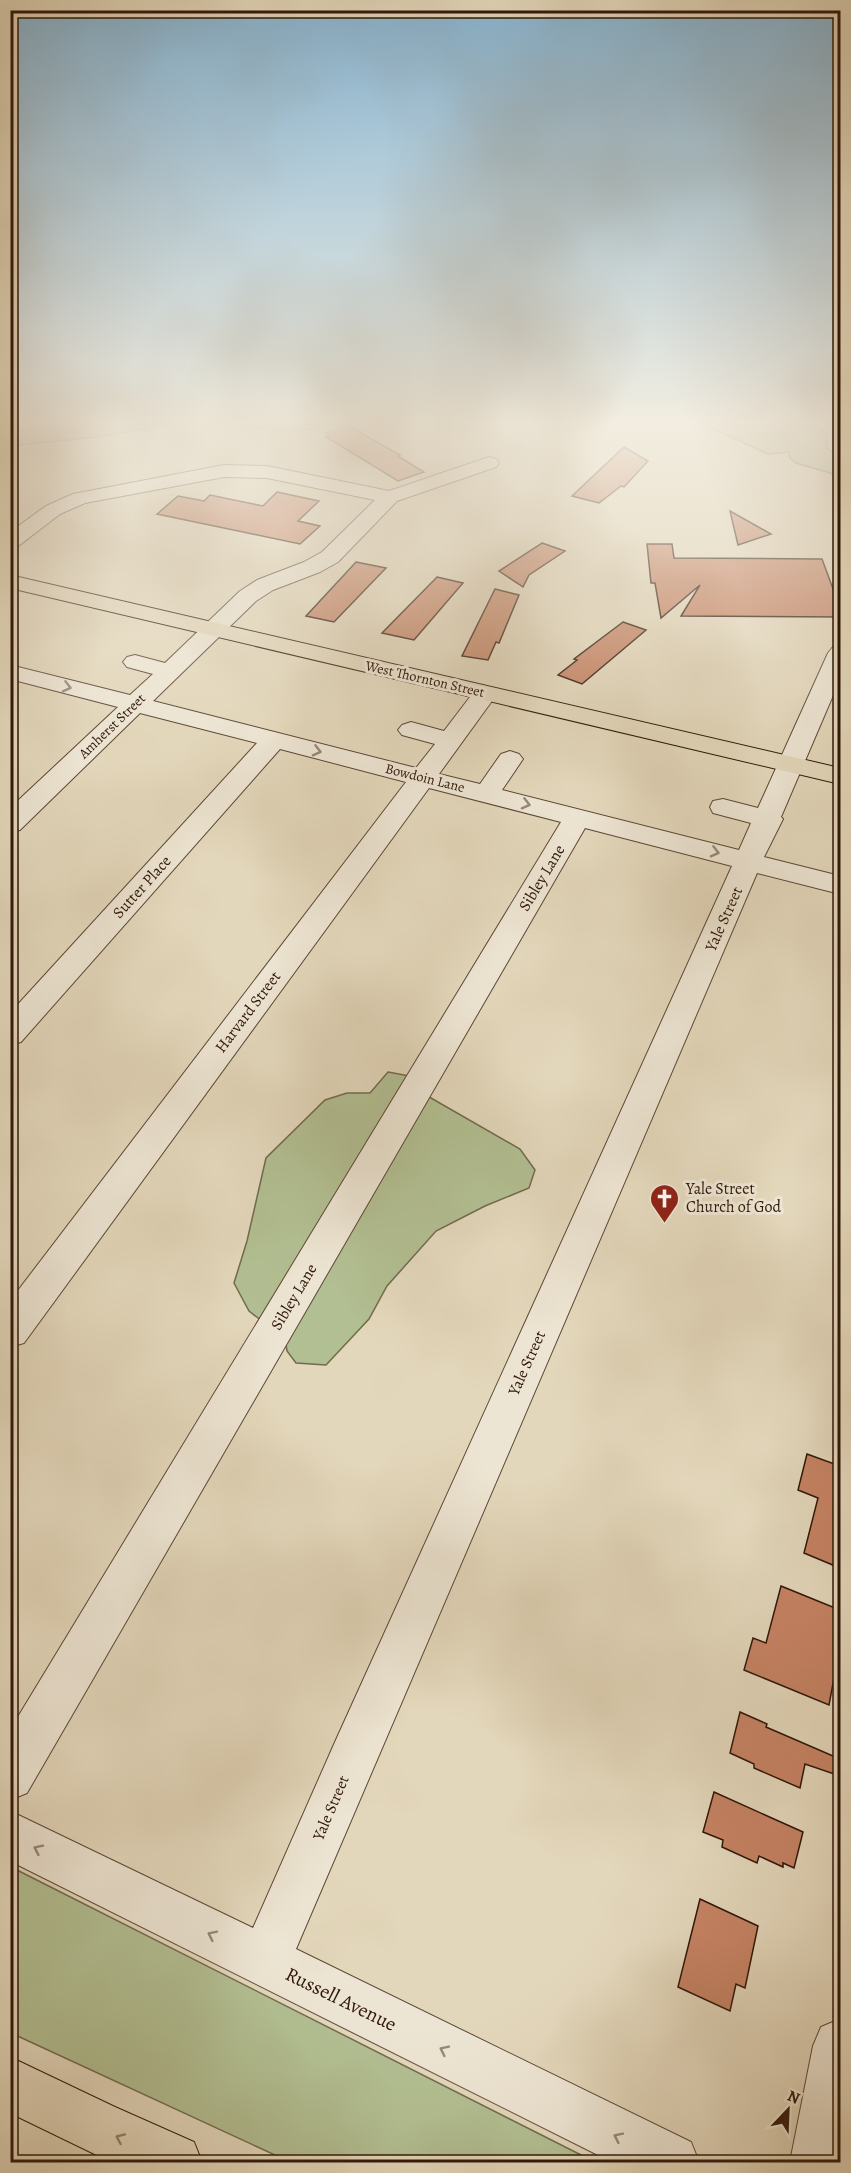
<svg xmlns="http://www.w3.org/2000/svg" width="851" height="2173" viewBox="0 0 851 2173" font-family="Alegreya,serif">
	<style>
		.green { fill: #b2bf92; stroke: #716b4e; stroke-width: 1.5 }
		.building { fill: #c68465; stroke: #301709; stroke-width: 1.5 }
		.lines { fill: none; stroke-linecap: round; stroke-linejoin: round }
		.minor-casing { stroke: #5d4736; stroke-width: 2 }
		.major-casing { stroke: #301709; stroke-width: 2 }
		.highway-casing { stroke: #301709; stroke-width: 2 }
		.minor { fill: #ede5d3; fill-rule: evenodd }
		.major { fill: #e3d7bb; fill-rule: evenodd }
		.highway { fill: #e3d7bb; fill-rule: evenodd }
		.oneway { stroke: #988878 }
		.oneway2 { stroke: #92816b }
		.labels { text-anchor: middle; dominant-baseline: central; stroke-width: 6; stroke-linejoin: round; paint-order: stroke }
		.far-street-label { font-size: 14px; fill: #301709; stroke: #ede5d3 }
		.street-label { font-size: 16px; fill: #301709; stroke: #ede5d3 }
		.poi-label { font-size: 16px; fill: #301709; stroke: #ede5d3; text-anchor: start }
		.near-street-label { font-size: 20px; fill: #301709; stroke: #ede5d3 }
	</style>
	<rect width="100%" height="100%" fill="#e3d7bb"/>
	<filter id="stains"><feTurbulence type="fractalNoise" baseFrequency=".00333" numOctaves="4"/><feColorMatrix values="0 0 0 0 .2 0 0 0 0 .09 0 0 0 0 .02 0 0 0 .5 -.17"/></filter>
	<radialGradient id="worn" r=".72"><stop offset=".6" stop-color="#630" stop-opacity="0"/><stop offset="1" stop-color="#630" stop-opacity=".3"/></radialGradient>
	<g class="green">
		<path d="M45,424H173L97,437L11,446V434Z"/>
		<path d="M231,424H333C293,436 270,429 231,424Z"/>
		<path d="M703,424H778L785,436L787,429L785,424H816L827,435V448L833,453L840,454V476L796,463L790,458L789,452L768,454Z"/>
		<path d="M388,1072L415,1077L267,1325L249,1311L234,1283L247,1241L266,1158L325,1100L347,1093H370Z"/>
		<path d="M424,1094L520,1149L535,1170L529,1188L485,1206L436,1231L387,1286L369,1319L326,1365L296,1363L287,1351L284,1334Z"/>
		<path d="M11,1867L595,2162H290L11,2033Z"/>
	</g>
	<g class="building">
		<path d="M348,426L400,455L398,456L424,472L398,481L326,437L329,436L325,433Z"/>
		<path d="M624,447L648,461L624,487L621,486L599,503L572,496Z"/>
		<path d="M277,492L319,501L298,521L320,526L300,544L157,514L178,496L204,501L210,495L263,506Z"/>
		<path d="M730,511L771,534L738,545Z"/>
		<path d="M542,543L565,551L529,575L523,587L499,571Z"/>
		<path d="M647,544H672L674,558L822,559L840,608V617L681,616L700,585L661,618L655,583H651Z"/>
		<path d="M356,562L386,568L334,622L306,616Z"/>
		<path d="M437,577L463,583L414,640L382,633Z"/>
		<path d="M495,589L519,595L499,643L496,642L488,660L462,656Z"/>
		<path d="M623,622L646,630L582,684L558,675L577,660L574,659Z"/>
		<path d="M807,1454L840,1466V1568L804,1553L818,1498L798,1490Z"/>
		<path d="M781,1586L840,1610V1646L829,1705L744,1670L753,1638L766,1643Z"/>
		<path d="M740,1712L767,1724L766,1727L840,1759V1776L805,1764L800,1788L754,1768V1764L730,1753Z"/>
		<path d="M714,1792L803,1832L794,1868L783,1863V1867L759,1856L757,1863L722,1847L723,1840L703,1832Z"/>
		<path d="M700,1899L758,1926L745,1988L736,1984L730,2011L678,1987Z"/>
	</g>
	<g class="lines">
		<defs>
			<g id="minor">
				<path d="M489,457L496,459L499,463L496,467L397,501L338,562L320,572L273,590L256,601L153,701L416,768L435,744L402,735L398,730L402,725L411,722L444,731L476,689L485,687L494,689L497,694L439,774L480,784L501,754L510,751L519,754L523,759L502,790L739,850L751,823L713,813L710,807L713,801L723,799L758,808L828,653L832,648L840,646V679L781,817L783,819L764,857L840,876V894L757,873L296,1949L691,2142L699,2162H612L10,1861V1811L253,1928L335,1742L732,866L585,828L27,1793L10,1800V1730L561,822L429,788L24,1343L10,1347V1301L406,782L280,749L21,1042L10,1045V1013L257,743L140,713L20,830L10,832V808L118,707L10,679V665L130,695L153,674L127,667L123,662L127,657L135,655L165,663L240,591L257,580L304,562L322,552L375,500L267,478L224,477L85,503L60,514L17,547L10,549V532L46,506L73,494L224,465L267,466L389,491Z"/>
				<path d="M840,2019V2162H790L813,2046L821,2027Z"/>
			</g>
			<path id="major" d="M10,575L840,768V784L10,588Z"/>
			<path id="highway" d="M10,2057L115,2107L194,2142L202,2162H111L10,2113Z"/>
		</defs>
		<use href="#minor" class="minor-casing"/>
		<use href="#major" class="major-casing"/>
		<use href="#highway" class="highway-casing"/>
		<use href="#minor" class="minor"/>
		<use href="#major" class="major"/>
		<use href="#highway" class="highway"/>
	</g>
	<defs><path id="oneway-chevron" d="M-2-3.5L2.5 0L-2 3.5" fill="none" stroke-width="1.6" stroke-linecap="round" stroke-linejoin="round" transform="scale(1.5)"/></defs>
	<g class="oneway">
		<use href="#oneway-chevron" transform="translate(67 687) rotate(14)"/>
		<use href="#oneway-chevron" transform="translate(317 751) rotate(14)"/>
		<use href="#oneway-chevron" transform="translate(526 804) rotate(14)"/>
		<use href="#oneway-chevron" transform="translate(715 852) rotate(14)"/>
		<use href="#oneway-chevron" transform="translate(38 1849) rotate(-154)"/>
		<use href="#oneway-chevron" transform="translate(212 1935) rotate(-154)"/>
		<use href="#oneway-chevron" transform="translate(444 2050) rotate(-154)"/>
		<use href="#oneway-chevron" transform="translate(618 2137) rotate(-154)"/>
	</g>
	<use class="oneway2" href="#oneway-chevron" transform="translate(120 2138) rotate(-156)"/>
	<linearGradient id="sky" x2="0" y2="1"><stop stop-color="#87b6d5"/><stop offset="0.58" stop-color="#f2ede0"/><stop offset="1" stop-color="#f2ede0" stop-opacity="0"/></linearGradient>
	<rect width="851" height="728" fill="url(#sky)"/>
	<defs>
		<symbol id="church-pin" viewBox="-11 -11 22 30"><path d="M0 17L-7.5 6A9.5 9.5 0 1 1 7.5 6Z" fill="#8f2418" stroke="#ede5d3"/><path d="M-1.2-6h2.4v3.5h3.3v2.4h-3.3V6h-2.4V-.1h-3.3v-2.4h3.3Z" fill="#fff"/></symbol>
	</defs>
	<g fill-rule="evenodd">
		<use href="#church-pin" x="648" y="1182" width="33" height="45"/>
	</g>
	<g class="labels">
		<g class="far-street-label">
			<text transform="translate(425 679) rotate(13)">West Thornton Street</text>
			<text transform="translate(112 726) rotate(-44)">Amherst Street</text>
			<text transform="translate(425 778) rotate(14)">Bowdoin Lane</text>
		</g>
		<g class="street-label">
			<text transform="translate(542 878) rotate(-59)">Sibley Lane</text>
			<text transform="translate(142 887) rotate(-48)">Sutter Place</text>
			<text transform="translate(724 919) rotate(-66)">Yale Street</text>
			<text transform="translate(248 1012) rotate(-53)">Harvard Street</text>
			<text transform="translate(294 1297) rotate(-59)">Sibley Lane</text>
			<text transform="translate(527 1363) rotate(-66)">Yale Street</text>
			<text transform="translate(331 1808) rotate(-67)">Yale Street</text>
		</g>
		<g class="poi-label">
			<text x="686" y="1189">Yale Street<tspan x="686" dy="18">Church of God</tspan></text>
		</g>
		<g class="near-street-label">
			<text transform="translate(341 1999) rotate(26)">Russell Avenue</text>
		</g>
	</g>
	<rect width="851" height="2173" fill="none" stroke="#e3d7bb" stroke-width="36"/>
	<rect x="12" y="12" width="827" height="2149" fill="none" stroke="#301709" stroke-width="3"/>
	<rect x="18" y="18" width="815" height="2137" fill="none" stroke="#301709" stroke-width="1.5"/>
	<g transform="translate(788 2110) rotate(23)" stroke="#ede5d3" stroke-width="4.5" paint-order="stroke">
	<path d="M0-4.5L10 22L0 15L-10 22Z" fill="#301709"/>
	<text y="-9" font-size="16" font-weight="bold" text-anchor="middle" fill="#301709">N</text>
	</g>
	<rect width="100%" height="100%" filter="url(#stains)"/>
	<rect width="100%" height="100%" fill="url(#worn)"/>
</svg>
